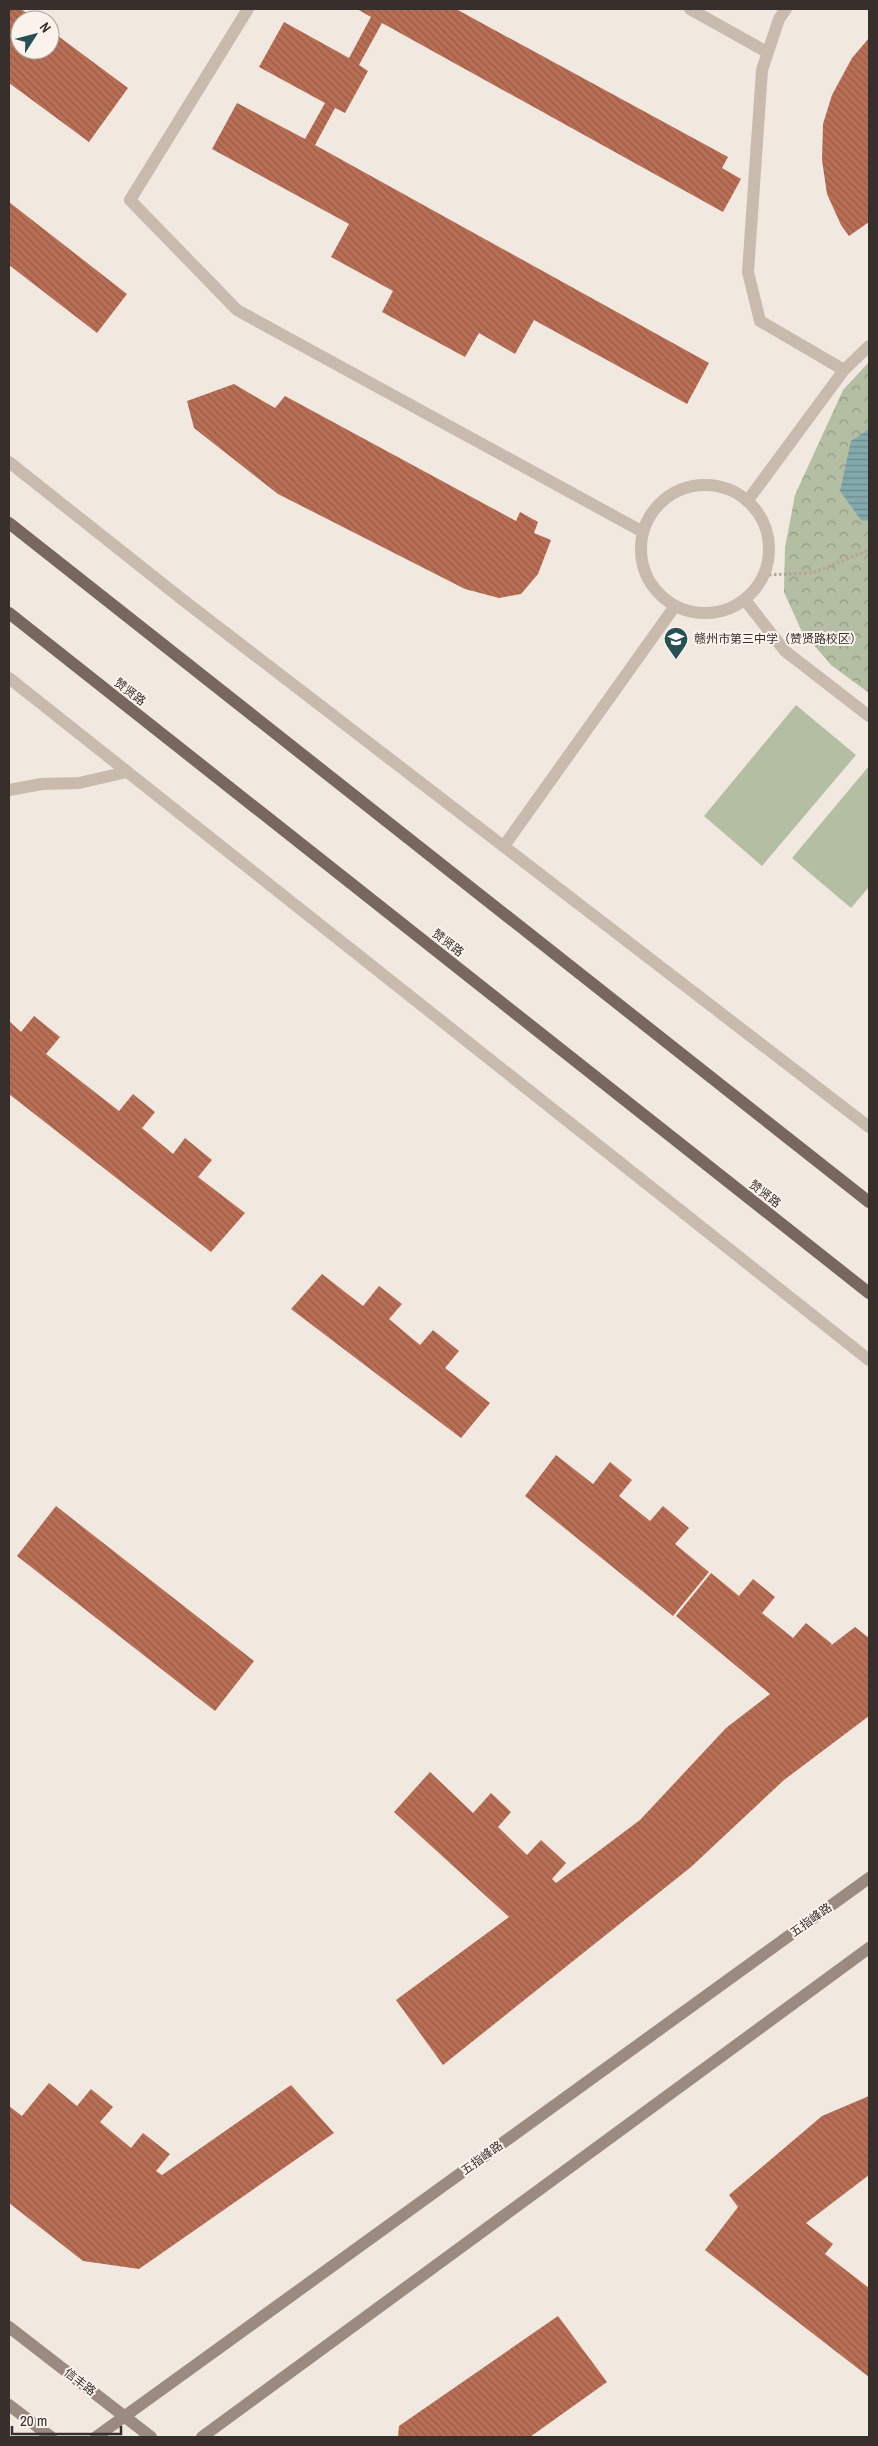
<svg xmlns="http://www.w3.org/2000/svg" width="878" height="2446" viewBox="0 0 878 2446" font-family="'Archivo Narrow','Noto Sans SC',sans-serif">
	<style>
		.forest { fill: url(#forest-crowns) }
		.pitch { fill: #b4bea2 }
		.water { fill: url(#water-rules) }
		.building { fill: url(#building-back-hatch) }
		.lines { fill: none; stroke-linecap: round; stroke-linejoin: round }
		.path { stroke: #b4a498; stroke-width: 3; stroke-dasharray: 2.5 2.5; stroke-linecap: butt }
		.service { stroke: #c8baad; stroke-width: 12 }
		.minor { stroke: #c8baad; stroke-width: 12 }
		.tertiary { stroke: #c8baad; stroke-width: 12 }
		.secondary { stroke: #9b8a7f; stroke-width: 12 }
		.primary { stroke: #77675e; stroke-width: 12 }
		.labels { text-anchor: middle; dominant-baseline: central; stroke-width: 4; stroke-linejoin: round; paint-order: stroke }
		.poi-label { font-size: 12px; fill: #372f2b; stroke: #f9f3ec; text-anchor: start }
		.street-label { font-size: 12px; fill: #372f2b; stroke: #f9f3ec }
	</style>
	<defs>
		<pattern id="forest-crowns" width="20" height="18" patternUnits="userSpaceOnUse" patternTransform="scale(1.25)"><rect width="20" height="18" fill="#b4bea2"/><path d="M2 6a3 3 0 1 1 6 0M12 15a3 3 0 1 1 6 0" fill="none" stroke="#939b84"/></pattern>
		<pattern id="water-rules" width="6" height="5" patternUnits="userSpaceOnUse" patternTransform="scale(1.25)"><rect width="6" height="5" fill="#82a9ab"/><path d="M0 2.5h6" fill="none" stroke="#6b8a8b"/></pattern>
		<pattern id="building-back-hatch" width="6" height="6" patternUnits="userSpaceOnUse" patternTransform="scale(1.25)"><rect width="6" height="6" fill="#b96f56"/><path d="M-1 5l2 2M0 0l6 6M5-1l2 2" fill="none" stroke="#975c47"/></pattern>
	</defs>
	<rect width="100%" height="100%" fill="#f1e9e0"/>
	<path class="forest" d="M869,362V693L831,665L801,630L784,592L785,548L795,495L843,390Z"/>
	<g class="pitch">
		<path d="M796,705L856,755L762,866L704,816Z"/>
		<path d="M869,766V887L851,908L792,858Z"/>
	</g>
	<path class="water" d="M869,429V521L861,520L840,491L851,441Z"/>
	<g class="building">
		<path d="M9,9H21L36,20H20V50H50V30L128,88L89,142L9,83Z"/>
		<path d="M357,9H456L728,157L722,168L741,179L723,212L382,23L359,65L368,71L345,113L335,108L315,145L709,363L687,404L534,320L515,354L479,333L465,357L382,312L393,291L331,257L349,224L212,149L237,103L305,139L325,103L259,67L284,22L349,58L371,17Z"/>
		<path d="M869,38V222L849,236L841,225L827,194L822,160L823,124L832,95L852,58Z"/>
		<path d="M9,202L127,294L97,333L9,265Z"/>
		<path d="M234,384L275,408L285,396L516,521L520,512L538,522L534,533L551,540L538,574L521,594L499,598L465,589L278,494L194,428L187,401Z"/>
		<path d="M34,1016L60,1037L46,1054L119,1111L133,1094L155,1112L142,1128L173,1154L185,1138L212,1160L198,1177L245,1213L211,1252L9,1094V1021L21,1032Z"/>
		<path d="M322,1274L363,1306L379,1286L402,1304L389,1319L420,1345L433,1330L459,1351L445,1368L490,1403L461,1438L291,1309Z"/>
		<path d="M556,1455L593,1484L610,1462L632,1480L619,1496L650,1521L663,1506L689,1528L675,1544L709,1572L673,1616L525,1496Z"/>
		<path d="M56,1506L254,1661L215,1711L17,1556Z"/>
		<path d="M711,1573L739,1596L753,1579L775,1597L762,1613L793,1638L806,1623L832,1644L829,1647L855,1627L869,1638V1716L784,1780L691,1867L443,2065L396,2000L509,1917L394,1812L430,1772L473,1813L491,1793L511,1812L498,1827L527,1855L541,1840L566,1863L552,1879L556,1883L640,1820L726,1728L770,1694L676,1616Z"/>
		<path d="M49,2083L77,2106L91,2089L113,2107L100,2122L131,2148L143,2133L170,2154L156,2171L162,2175L291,2085L334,2133L139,2269L83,2261L9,2203V2106L22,2116Z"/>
		<path d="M869,2096V2175L806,2223L833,2244L825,2254L869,2288V2377L705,2250L738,2207L729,2195L822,2116Z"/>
		<path d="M558,2316L607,2382L530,2437H398L399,2426Z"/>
	</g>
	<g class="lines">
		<path class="path" d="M764,575L812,573L869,550"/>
		<g class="service">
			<path d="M248,9L130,200L237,310L643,532"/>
			<path d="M690,9L767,52"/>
			<path d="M786,9L779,19L762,70L748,272L760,321L844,370"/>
			<circle cx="705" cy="549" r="64"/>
			<path d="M748,500L844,370L869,346"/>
			<path d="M745,600L785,651L869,716"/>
			<path d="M504,846L675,606"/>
		</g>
		<path class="minor" d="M9,790L42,784L79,783L127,772"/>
		<g class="tertiary">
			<path d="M9,462L183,600L869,1127"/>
			<path d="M9,678L869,1360"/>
		</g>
		<g class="secondary">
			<path d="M9,2327L151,2437"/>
			<path d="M9,2405L51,2437"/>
			<path d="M96,2437L869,1878"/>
			<path d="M202,2437L869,1948"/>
		</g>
		<g class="primary">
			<path d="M9,523L869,1202"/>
			<path d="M9,613L869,1293"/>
		</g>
	</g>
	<defs>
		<symbol id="school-pin" viewBox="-11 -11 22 30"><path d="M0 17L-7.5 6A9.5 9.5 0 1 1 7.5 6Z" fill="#255154" stroke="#f9f3ec"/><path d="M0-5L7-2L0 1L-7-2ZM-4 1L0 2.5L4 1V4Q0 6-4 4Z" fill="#fff"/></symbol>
	</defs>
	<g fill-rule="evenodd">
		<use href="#school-pin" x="662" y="625" width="28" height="38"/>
	</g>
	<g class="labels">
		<g class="poi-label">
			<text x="694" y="639">赣州市第三中学（赞贤路校区）</text>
		</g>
		<g class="street-label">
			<text transform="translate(130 692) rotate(38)">赞贤路</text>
			<text transform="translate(448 943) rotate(38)">赞贤路</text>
			<text transform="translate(765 1194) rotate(38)">赞贤路</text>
			<text transform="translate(811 1920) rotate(-36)">五指峰路</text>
			<text transform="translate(482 2158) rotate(-36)">五指峰路</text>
			<text transform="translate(80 2382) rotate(38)">信丰路</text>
		</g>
	</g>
	<rect width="878" height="2446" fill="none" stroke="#372f2b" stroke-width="20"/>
	<g transform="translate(35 35) rotate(54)"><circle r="24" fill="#f9f3ec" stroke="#aba59f"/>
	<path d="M0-4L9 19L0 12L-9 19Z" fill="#255154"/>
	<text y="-8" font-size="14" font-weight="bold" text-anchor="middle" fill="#372f2b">N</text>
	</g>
	<path d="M12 2426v8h109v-8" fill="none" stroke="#372f2b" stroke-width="2.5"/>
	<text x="20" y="2426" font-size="15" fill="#372f2b" stroke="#f9f3ec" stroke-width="4" paint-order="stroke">20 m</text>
</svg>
